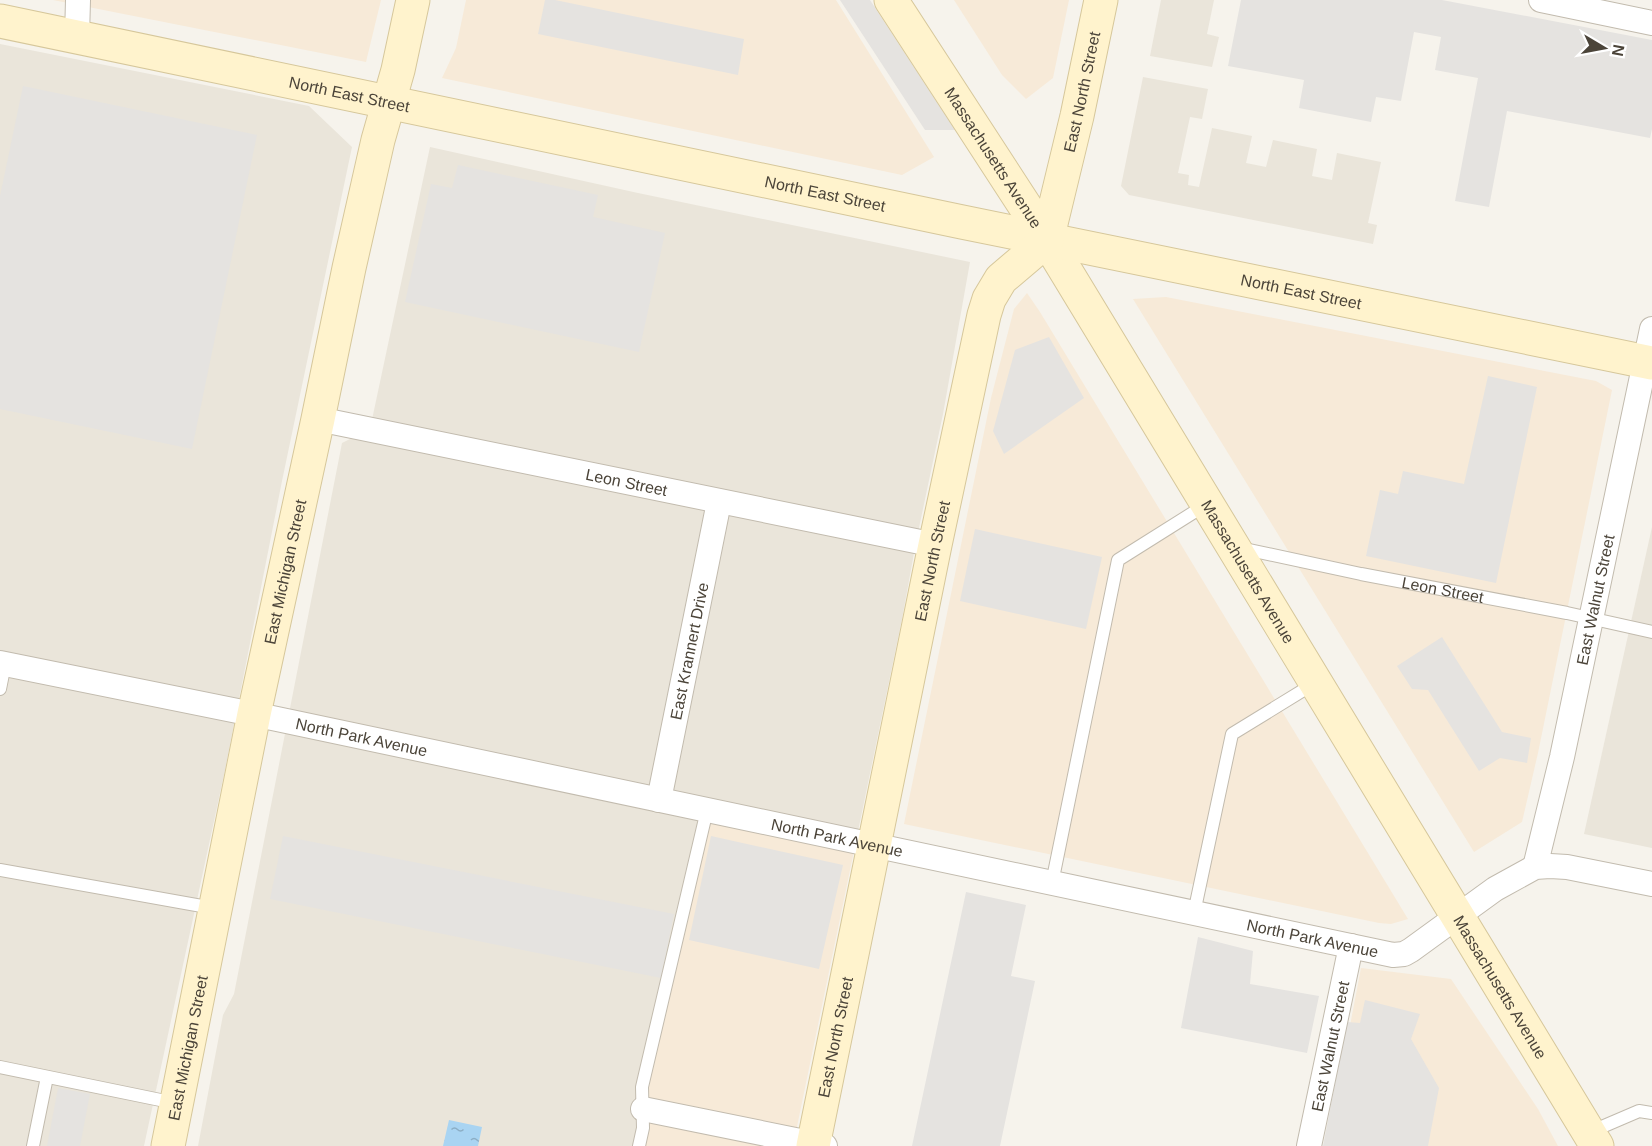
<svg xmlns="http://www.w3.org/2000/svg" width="1652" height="1146" viewBox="0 0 1652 1146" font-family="Helvetica,sans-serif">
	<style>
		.residential { fill: #eae5da }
		.commercial { fill: #f7ead8 }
		.parking { fill: #e5e3e0 }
		.water { fill: url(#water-ripples) }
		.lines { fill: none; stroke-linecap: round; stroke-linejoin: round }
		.lane-casing { stroke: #c2bbae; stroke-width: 14 }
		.street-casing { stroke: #c2bbae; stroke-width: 26 }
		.secondary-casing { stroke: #d6c79b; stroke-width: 35 }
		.lane { stroke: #fff; stroke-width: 12 }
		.street { stroke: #fff; stroke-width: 24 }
		.secondary { stroke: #fff3cd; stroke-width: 33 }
		.labels { text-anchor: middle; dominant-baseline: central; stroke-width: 4.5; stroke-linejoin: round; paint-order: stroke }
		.street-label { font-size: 16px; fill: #4b4439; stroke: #fff }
	</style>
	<defs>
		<pattern id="water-ripples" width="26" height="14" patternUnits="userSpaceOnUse" patternTransform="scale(1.5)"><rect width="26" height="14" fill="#a9d4f2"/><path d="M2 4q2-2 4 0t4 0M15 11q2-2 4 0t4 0" fill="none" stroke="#8caec5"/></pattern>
	</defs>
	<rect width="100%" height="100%" fill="#f6f3ec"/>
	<g class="residential">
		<path d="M1161,0H1214L1207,34L1219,37L1212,67L1150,56Z"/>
		<path d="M0,44L309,106L352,147L282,481L225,770L144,1146H0Z"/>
		<path d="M1143,77L1208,89L1202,119L1190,117L1178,173L1189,175L1188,185L1199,187L1212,128L1252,136L1246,163L1266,167L1273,140L1317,149L1312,176L1332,180L1337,153L1381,162L1368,223L1377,225L1373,244L1129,195L1121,186Z"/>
		<path d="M430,147L638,193L970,262L943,414L916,542L902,619L856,841L639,1146H198L223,1015L234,994L342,443L370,429Z"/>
		<path d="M1652,527V848L1584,834Z"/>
	</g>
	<g class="commercial">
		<path d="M53,0H381L366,62Z"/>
		<path d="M466,0H836L934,157L902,175L442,78L456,48Z"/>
		<path d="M954,0H1069L1053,78L1026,99L1002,75Z"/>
		<path d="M1027,293L1040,312L1408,919L1391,924L1379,923L904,824L991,398L1014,309Z"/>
		<path d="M1166,297L1596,381L1612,390L1538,753L1522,822L1474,852L1133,299Z"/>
		<path d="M707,810L856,841L793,1146H639L642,1087Z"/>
		<path d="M1361,968L1451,979L1538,1109L1558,1146H1327Z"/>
	</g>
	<g class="parking">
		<path d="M545,0H555L744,39L738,75L538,34Z"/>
		<path d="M840,0H870L955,130H925Z"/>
		<path d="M1241,0H1442L1652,40V129L1650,138L1507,111L1489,207L1455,201L1478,78L1435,70L1441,37L1414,32L1401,101L1376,97L1371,122L1299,108L1304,80L1228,66Z"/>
		<path d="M23,86L257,135L192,449L0,409V196Z"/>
		<path d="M458,165L598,195L593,217L665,233L639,352L405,302L431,184L452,188Z"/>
		<path d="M1049,337L1084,398L1004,454L993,431L1015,350Z"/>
		<path d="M1488,376L1537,387L1496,583L1366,556L1380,490L1398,494L1403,471L1464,484Z"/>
		<path d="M975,529L1102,557L1086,629L960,601Z"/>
		<path d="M1442,637L1502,732L1531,738L1527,763L1500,758L1479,771L1428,690L1412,689L1397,666Z"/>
		<path d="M283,836L674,914L661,978L270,899Z"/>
		<path d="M711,836L843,865L819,969L689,940Z"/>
		<path d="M966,892L1026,905L1011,976L1035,981L1000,1146H912Z"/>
		<path d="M1198,937L1253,951L1250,984L1319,996L1307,1053L1181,1028Z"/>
		<path d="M1365,1000L1420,1014L1411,1039L1439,1088L1428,1146H1323L1347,1022L1360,1023Z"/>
		<path d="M58,1088L90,1094L80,1146H47Z"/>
	</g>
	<path class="water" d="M449,1120L482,1127L478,1146H443Z"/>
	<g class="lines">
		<defs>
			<g id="lane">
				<path id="s1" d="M1240,548L1361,574L1567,613L1652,632"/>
				<path d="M0,689L5,664"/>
				<path d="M0,870L213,908"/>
				<path d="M1052,883L1118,560L1207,504"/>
				<path d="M1194,913L1232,734L1315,683"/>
				<path d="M0,1067L175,1103"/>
				<path d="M1590,1132L1639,1111L1652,1113"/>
				<path d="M33,1146L47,1077"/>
				<path d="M639,1146L643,1128L642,1087L707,810"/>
			</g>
			<g id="street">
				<path d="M1541,0L1652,23"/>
				<path d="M77,37L78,0"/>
				<path id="s2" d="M318,419L935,545"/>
				<path id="s3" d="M0,663L277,719L1393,955L1404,954L1411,950L1495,889L1535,867L1550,866L1567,867L1652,884"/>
				<path id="s4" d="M659,800L719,502"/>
				<path id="s5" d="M1535,867L1562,757L1652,329"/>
				<path d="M643,1109L825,1146"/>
				<path id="s6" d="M1309,1146L1351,946"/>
			</g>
			<g id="secondary">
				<path id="s7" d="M891,0L1047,240L1597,1146"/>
				<path id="s8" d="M0,21L962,222L1652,363"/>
				<path id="s9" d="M168,1146L254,714L318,419L349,268L378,140L398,70L413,0"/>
				<path id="s10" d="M813,1146L935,545L984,315L989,299L1001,279L1047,240L1077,116L1101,0"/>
			</g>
		</defs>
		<use href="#lane" class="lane-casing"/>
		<use href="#street" class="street-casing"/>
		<use href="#secondary" class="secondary-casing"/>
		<use href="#lane" class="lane"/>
		<use href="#street" class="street"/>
		<use href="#secondary" class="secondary"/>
	</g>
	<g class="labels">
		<g class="street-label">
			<text stroke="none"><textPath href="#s10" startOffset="1101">East North Street</textPath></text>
			<text stroke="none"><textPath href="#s8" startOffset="357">North East Street</textPath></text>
			<text stroke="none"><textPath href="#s7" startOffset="188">Massachusetts Avenue</textPath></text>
			<text stroke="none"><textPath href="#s8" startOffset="843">North East Street</textPath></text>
			<text stroke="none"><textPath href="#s8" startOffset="1329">North East Street</textPath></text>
			<text stroke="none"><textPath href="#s2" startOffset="315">Leon Street</textPath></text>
			<text stroke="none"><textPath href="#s10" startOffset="597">East North Street</textPath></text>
			<text stroke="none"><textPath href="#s7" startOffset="674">Massachusetts Avenue</textPath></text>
			<text stroke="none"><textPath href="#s9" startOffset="586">East Michigan Street</textPath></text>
			<text stroke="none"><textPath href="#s1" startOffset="207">Leon Street</textPath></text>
			<text stroke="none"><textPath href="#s5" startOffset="274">East Walnut Street</textPath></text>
			<text stroke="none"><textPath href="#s4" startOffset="152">East Krannert Drive</textPath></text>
			<text stroke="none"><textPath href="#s3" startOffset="369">North Park Avenue</textPath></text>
			<text stroke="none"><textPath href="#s3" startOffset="855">North Park Avenue</textPath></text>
			<text stroke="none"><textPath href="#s3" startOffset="1341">North Park Avenue</textPath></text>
			<text stroke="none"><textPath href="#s7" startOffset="1160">Massachusetts Avenue</textPath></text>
			<text stroke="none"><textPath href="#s10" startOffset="111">East North Street</textPath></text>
			<text stroke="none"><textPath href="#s6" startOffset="102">East Walnut Street</textPath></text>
			<text stroke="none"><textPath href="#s9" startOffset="100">East Michigan Street</textPath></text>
		</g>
	</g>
	<g transform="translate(1604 48) rotate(100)" stroke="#ffffff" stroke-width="4.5" paint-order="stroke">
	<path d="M0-4.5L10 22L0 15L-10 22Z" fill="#4b4439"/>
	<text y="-9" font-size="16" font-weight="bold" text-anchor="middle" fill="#4b4439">N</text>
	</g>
</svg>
